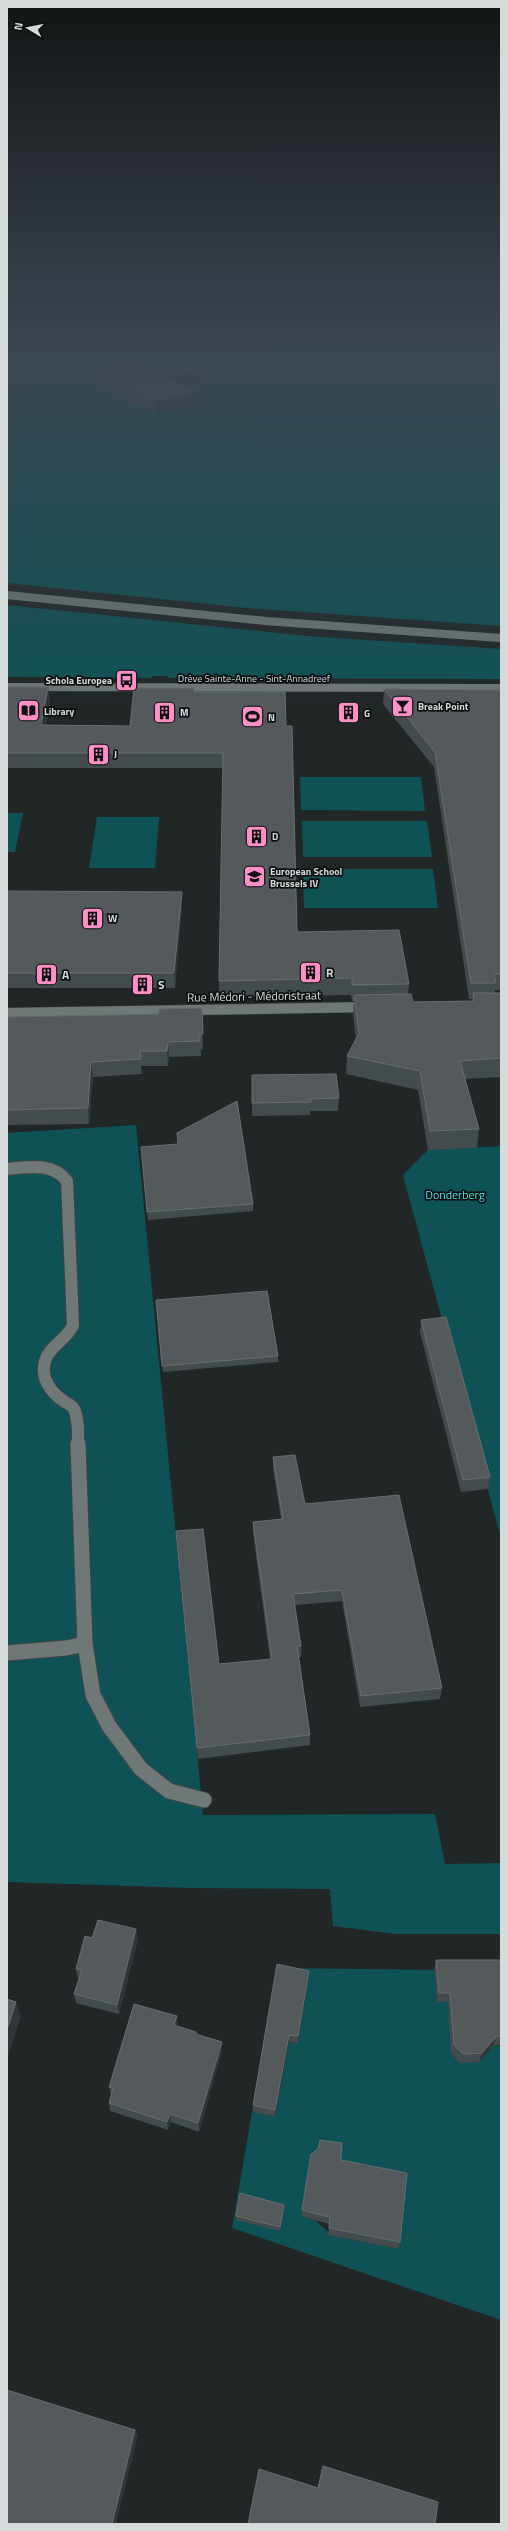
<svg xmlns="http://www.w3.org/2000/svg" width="508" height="2531" viewBox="0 0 508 2531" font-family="'Titillium Web',sans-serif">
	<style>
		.green { fill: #0f5255; fill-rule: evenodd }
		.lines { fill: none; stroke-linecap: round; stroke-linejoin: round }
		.street-far3-casing { stroke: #3f4545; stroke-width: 8 }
		.street-far2-casing { stroke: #3f4545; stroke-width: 11 }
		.street-far1-casing { stroke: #3f4545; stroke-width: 14 }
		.street-casing { stroke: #3f4545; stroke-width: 17 }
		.secondary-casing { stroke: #3f4545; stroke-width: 8 }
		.street-far3 { stroke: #6f7777; stroke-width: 8 }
		.street-far2 { stroke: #6f7777; stroke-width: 10 }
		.street-far1 { stroke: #6f7777; stroke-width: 12 }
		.street { stroke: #6f7777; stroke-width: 15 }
		.secondary { stroke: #6f7777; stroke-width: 8 }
		.wall { fill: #444b4c }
		.shaded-wall { fill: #2f3637 }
		.building { fill: #545a5b; stroke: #686e6f }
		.labels { text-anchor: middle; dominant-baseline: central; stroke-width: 3.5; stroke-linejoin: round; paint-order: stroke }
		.far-street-label { font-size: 10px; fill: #d5dada; stroke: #0c0f0f }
		.far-poi-label { font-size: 10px; font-weight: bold; fill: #d5dada; stroke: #0c0f0f; text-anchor: start }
		.poi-label { font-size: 12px; font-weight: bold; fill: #d5dada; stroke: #0c0f0f; text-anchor: start }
		.street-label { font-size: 12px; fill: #d5dada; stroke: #0c0f0f }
		.park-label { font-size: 12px; fill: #46e5eb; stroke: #0c0f0f }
	</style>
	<rect width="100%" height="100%" fill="#212727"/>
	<g class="green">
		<path d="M7,352H501V626L247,608L7,583Z"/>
		<path d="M7,605L307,636L501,649V679L168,678L167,676H152L151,678L7,677Z"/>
		<path d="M300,777H421L425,811L301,810Z"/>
		<path d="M7,813H23L15,852H7Z"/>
		<path d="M97,817H159L155,868H89Z"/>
		<path d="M302,821H427L432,857H303Z"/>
		<path d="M303,869H433L438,908H304Z"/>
		<path d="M136,1125L203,1815L435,1814L445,1864L501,1863V1934H395L333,1926L330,1889L192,1888L7,1882V1133Z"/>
		<path d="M501,1146V1538L403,1175L428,1150Z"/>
		<path d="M282,1968L434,1970L437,2002H449L485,2046H501V2320L232,2228L265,2037L298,2044L308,1979ZM306,2185L313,2187L398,2249L328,2235V2232L316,2221L302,2217Z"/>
	</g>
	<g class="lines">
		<defs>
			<path id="street-far3" d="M7,687L501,688"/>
			<path id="street-far2" d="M7,1013L370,1007"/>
			<path id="street-far1" d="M7,1169C28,1167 53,1162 67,1181L73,1325C67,1340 50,1345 45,1361C40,1378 51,1393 65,1402C68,1404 72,1405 74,1409C79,1420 78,1434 78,1445"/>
			<g id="street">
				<path d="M78,1444L85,1644L93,1695L109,1726L141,1769L169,1791L204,1800"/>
				<path d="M7,1653L66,1648L85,1644"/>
			</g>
			<path id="secondary" d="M7,595L266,621L501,638"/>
		</defs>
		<use href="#street-far3" class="street-far3-casing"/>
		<use href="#street-far2" class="street-far2-casing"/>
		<use href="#street-far1" class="street-far1-casing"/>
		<use href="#street" class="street-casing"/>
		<use href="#secondary" class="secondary-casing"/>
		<use href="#street-far3" class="street-far3"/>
		<use href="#street-far2" class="street-far2"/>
		<use href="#street-far1" class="street-far1"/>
		<use href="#street" class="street"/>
		<use href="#secondary" class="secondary"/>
	</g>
	<g class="wall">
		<path d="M86,367L199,382L183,386L194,391V406L156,414L87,381Z"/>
		<path d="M7,687H48L50,702L46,725L130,726L194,692L286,726L297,932L409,984L408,994L413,1002L472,1001V999H469L434,767L383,704L384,689L501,690V990H495V993L501,994V1077L465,1079L479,1129L477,1148L428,1150L418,1090L346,1074L347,1056L356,1038L353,1014L354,1001H352L351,995L219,997V981L223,768H7Z"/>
		<path d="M7,891L182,906L175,988H7Z"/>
		<path d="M202,1008L203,1049L201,1050V1056L169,1057L168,1066H141L142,1074L93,1077L89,1124L7,1125V1017L159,1014Z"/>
		<path d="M252,1075L339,1098L338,1111H310V1115L252,1116Z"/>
		<path d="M177,1133L253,1204V1211L148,1220L141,1147L177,1144Z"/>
		<path d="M156,1300L278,1356V1362L163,1372Z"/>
		<path d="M421,1320L490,1477L488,1489L461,1492L420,1332Z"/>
		<path d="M273,1457L305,1504L442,1688L440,1699L360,1707L342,1601L295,1605L301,1646V1657H299L310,1735V1745L198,1759L176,1531L219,1664L270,1659L253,1533V1522L281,1519L273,1469Z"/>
		<path d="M136,1929L138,1939L119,2014L76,2003L74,1994L79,1978H78L76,1969L92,1938Z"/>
		<path d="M436,1960H501V2045L493,2046L479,2062L460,2063L451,2053L448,2002H437L434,1970Z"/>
		<path d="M309,1971L308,1979L298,2044L289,2042L275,2117L253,2112V2105Z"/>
		<path d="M178,2026L196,2034L222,2042V2051L199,2132L171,2122L168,2130L110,2111L109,2103L111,2095L109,2087Z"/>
		<path d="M341,2160L400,2242L398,2249L328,2235L329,2224L302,2217V2210Z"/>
		<path d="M284,2208L280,2231L236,2220V2216Z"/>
	</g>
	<g class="shaded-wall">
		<path d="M198,368L199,382L164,391L163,377Z"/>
		<path d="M194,391V406L156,414V400Z"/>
		<path d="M48,687L50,702L43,741L41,725Z"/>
		<path d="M182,892V906L175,988L174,973Z"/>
		<path d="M168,1042L169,1057L168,1066L167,1051Z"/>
		<path d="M91,1062L93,1077L89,1124L88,1108Z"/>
		<path d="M136,1929L138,1939L119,2014L117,2005Z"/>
		<path d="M309,1971L308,1979L298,2044V2036Z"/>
		<path d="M16,2002L21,2016L7,2060V2030Z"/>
		<path d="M177,2016L178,2025H174Z"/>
		<path d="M289,2035V2042L275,2117V2110Z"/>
		<path d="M496,2037L493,2046L479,2062L482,2053Z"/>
		<path d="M222,2042V2051L199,2132L198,2123Z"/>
		<path d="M170,2114L171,2122L168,2130L167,2122Z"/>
		<path d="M135,2430L138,2436L116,2524H112Z"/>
	</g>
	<g class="building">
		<path d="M159,352H163L198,368L163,377L194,391L156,400L86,367Z"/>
		<path d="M7,687H48L41,725L130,726L134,688H194V692H285L286,726H292L297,932L399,930L409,984L352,985V978L219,981L223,753H7Z"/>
		<path d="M384,689L501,690V974H494L496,983H471L435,752Z"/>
		<path d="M7,891L182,892L174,973H7Z"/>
		<path d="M473,993H501V1058L460,1061L479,1129L430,1131L420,1071L347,1056L359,1033L354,995L411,994L413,1002L474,1001Z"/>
		<path d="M202,1008L203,1034H200V1041L168,1042L167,1051H140L141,1059L91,1062L88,1108L7,1110V1017L159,1014V1009Z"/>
		<path d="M336,1074L339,1098L310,1099L311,1102L252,1103V1075Z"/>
		<path d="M237,1101L253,1204L147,1212L141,1147L178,1144L177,1133Z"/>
		<path d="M267,1291L278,1356L162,1366L156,1300Z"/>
		<path d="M446,1317L490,1477L463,1480L421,1320Z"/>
		<path d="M295,1455L305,1504L399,1495L442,1688L361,1696L342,1590L293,1594L301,1646H297L310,1735L197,1748L176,1531L203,1529L219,1664L272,1659L253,1522L283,1519L273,1457Z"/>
		<path d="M98,1920L136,1929L117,2005L74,1994L82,1970L76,1969L85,1936L92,1938Z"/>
		<path d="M436,1960H501V2036L496,2037L482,2053L463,2054L454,2045L450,1993H439Z"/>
		<path d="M277,1964L309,1971L298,2036L289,2035L275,2110L253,2105Z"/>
		<path d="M7,1999L16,2002L7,2030Z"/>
		<path d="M134,2004L177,2016L174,2025L196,2032V2034L222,2042L198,2123L170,2114L167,2122L109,2103L113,2088L109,2087Z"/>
		<path d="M320,2140L342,2143L341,2160L407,2173L400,2242L329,2228L330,2217L302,2210L311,2154L318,2149Z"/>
		<path d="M240,2193L284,2205L280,2227L236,2216Z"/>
		<path d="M7,2390L135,2430L112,2524H7Z"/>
		<path d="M323,2466L438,2502L435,2524H248L259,2469L318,2488Z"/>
	</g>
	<linearGradient id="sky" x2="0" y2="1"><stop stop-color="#121515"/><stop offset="0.5" stop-color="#3d4752"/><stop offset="1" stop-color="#3d4752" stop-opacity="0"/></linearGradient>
	<rect width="508" height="706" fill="url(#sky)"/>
	<defs>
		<symbol id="bus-square" viewBox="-11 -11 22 22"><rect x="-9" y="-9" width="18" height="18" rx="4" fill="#fb8fc6" stroke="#0c0f0f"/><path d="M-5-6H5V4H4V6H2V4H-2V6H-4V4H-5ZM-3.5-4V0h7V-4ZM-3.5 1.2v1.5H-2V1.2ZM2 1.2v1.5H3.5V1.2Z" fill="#111"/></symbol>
		<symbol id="bar-square" viewBox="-11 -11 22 22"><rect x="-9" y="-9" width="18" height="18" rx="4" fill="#fb8fc6" stroke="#0c0f0f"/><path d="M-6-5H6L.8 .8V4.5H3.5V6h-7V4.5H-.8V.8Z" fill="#111"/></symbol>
		<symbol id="library-square" viewBox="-11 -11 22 22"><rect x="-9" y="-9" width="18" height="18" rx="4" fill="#fb8fc6" stroke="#0c0f0f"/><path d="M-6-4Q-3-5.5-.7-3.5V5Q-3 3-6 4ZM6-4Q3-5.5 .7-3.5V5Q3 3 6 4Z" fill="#111"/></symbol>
		<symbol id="building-square" viewBox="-11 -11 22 22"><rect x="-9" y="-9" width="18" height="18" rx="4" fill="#fb8fc6" stroke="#0c0f0f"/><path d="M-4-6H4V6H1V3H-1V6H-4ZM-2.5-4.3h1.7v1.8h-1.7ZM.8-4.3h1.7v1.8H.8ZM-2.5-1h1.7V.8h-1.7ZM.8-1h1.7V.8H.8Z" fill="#111"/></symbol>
		<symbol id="stadium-square" viewBox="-11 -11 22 22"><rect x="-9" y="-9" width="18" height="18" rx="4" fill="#fb8fc6" stroke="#0c0f0f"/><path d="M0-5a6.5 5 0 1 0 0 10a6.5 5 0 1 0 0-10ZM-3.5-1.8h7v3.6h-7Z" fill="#111"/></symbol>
		<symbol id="school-square" viewBox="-11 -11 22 22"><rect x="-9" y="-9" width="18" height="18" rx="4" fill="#fb8fc6" stroke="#0c0f0f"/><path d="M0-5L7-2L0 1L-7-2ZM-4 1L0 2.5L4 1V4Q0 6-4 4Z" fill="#111"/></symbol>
	</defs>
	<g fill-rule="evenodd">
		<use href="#bus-square" x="114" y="668" width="25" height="25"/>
		<use href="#bar-square" x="390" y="694" width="25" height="25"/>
		<use href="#library-square" x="16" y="698" width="25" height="25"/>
		<use href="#building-square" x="152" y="700" width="25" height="25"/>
		<use href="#building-square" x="336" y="700" width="25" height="25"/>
		<use href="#stadium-square" x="240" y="704" width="25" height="25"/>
		<use href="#building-square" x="86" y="742" width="25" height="25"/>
		<use href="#building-square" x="244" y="824" width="25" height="25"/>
		<use href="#school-square" x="242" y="864" width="25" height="25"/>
		<use href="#building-square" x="80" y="906" width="25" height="25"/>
		<use href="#building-square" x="298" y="960" width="25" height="25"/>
		<use href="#building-square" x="34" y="962" width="25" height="25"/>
		<use href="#building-square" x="130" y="972" width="25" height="25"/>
	</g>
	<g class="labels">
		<g class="far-street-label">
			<text x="254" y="678">Drève Sainte-Anne - Sint-Annadreef</text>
		</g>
		<g class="far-poi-label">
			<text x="112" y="680" text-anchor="end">Schola Europea</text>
			<text x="418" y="706">Break Point</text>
			<text x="44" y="711">Library</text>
			<text x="180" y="712">M</text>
			<text x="364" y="713">G</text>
			<text x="268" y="717">N</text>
			<text x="114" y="754">J</text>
			<text x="272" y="836">D</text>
			<text x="270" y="871">European School<tspan x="270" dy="12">Brussels IV</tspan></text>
			<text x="108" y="918">W</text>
		</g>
		<g class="poi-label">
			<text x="326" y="972">R</text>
			<text x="62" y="974">A</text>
			<text x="158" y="984">S</text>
		</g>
		<g class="street-label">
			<text transform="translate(254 996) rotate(-1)">Rue Médori - Médoristraat</text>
		</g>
		<g class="park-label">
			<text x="455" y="1194">Donderberg</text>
		</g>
	</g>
	<rect width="508" height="2531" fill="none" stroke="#d5dada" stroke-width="16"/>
	<g transform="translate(28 28) rotate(280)" stroke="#0c0f0f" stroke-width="3" paint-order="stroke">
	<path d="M0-3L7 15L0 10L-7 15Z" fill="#d5dada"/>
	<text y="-6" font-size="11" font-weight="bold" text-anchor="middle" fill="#d5dada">N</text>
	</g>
</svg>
